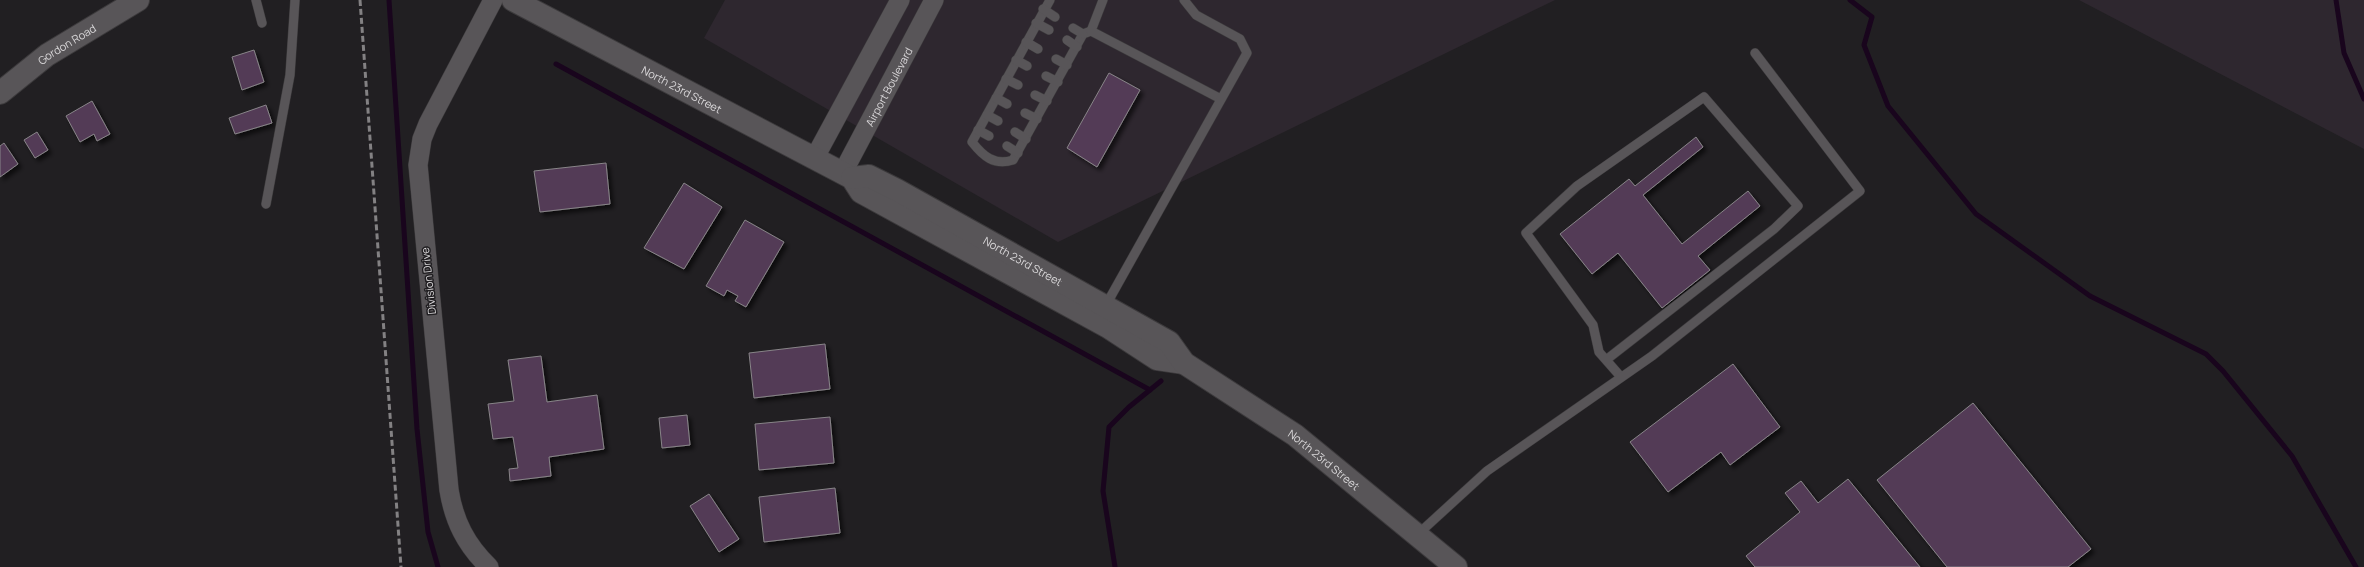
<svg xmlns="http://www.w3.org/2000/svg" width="2364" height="567" viewBox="0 0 2364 567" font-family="Manrope,sans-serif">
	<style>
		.built { fill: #2e272f }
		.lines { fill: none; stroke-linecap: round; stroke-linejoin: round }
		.stream { stroke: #19051d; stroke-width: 5 }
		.building { fill: #533a57; stroke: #888588; filter: url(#shadow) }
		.service-casing { stroke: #3c3a3c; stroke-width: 10 }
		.minor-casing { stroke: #3c3a3c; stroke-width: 20 }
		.tertiary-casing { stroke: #3c3a3c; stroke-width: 24 }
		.secondary-casing { stroke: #3c3a3c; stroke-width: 24 }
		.service { stroke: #585558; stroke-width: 9 }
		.minor { stroke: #585558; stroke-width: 19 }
		.tertiary { stroke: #585558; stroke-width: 22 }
		.secondary { stroke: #585558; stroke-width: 22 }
		.rail { stroke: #838183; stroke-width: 3; stroke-dasharray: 6 3; stroke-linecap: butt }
		.labels { text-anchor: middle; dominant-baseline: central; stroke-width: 3; stroke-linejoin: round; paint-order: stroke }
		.street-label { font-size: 11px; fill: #d9d7d9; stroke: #211f22 }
	</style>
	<defs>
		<filter id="shadow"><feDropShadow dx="3.5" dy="3.5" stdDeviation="2" flood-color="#0009"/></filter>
	</defs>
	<rect width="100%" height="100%" fill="#211f22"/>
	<g class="built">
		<path d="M725,0H1555L1058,242L704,38Z"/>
		<path d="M2079,0H2364V149Z"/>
	</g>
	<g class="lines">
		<g class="stream">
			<path d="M389,0L417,429L428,532L438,567"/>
			<path d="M1850,0L1872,17L1864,45L1888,106L1976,214L2090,296L2206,354L2223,371L2292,456L2356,567"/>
			<path d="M2336,0L2344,53L2364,99"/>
			<path d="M556,64L1150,390"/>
			<path d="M1115,567L1103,491L1109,427L1129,407L1161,381"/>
		</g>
	</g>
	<g class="building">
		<path d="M254,50L264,82L242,90L232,57Z"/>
		<path d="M1109,73L1140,90L1097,167L1067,148Z"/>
		<path d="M92,101L110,134L97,141L94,134L80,142L66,116Z"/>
		<path d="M266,105L272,123L235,134L229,118Z"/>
		<path d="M37,132L48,150L35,158L24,140Z"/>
		<path d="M1696,137L1703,147L1643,195L1682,244L1748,191L1760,206L1698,256L1710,270L1662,308L1618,253L1592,274L1560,234L1629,179L1635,186Z"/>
		<path d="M4,143L18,164L0,177V146Z"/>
		<path d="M606,163L610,204L540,212L534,171Z"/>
		<path d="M684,183L722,207L684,269L644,248Z"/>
		<path d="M745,220L784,242L746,307L735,301L738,296L727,290L724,296L706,286Z"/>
		<path d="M825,344L830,389L754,398L749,353Z"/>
		<path d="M541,356L547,402L597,395L604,449L549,457L551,476L510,481L509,469L518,468L513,437L493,439L488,404L514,401L508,360Z"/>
		<path d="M1733,364L1780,427L1730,465L1721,452L1668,492L1630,442Z"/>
		<path d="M1973,403L2091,549L2068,567H1947L1877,480Z"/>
		<path d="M687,415L690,445L662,448L659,418Z"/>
		<path d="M830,417L834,463L759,470L755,424Z"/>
		<path d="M1848,479L1920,567H1755L1746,556L1800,512L1785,493L1801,481L1818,503Z"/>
		<path d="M835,488L840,533L764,542L759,497Z"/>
		<path d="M709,494L739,539L719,552L690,506Z"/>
	</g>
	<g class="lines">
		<defs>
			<g id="service">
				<path d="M256,0L262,23"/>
				<path d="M1050,0L972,142C983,156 994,166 1013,160L1083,34L1091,31"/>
				<path d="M1103,0L1091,31L1221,99"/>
				<path d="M1043,9L1055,17"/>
				<path d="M1036,23L1049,30"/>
				<path d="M1073,28L1083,34"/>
				<path d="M1067,40L1077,47"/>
				<path d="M1026,42L1038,49"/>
				<path d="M1056,59L1067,65"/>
				<path d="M1016,60L1027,66"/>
				<path d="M1046,76L1058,82"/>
				<path d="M1006,79L1018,85"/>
				<path d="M1035,95L1047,101"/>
				<path d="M996,98L1007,104"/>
				<path d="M1025,113L1037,119"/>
				<path d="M987,115L998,121"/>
				<path d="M978,130L989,136"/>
				<path d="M1015,132L1026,139"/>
				<path d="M1007,146L1018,153"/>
				<path d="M266,204L290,75L295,0"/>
				<path d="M1106,305L1247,53L1240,39L1196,15L1184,0"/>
				<path d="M1606,360L1774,229L1798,206L1704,97L1577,186L1526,233L1593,325L1599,352L1621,377"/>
				<path d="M1417,535L1487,471L1652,356L1860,191L1755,53"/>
			</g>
			<g id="minor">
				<path d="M814,159L900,0"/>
				<path id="s1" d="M842,174L934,0"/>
				<path d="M489,567C466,545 454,521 449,490L418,165L422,139L428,124L493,0"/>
			</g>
			<g id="tertiary">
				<path id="s2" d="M0,93L47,55L138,0"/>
			</g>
			<g id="secondary">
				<path id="s3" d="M513,0L852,178L861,192L1108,327L1157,359L1184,363"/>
				<path id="s4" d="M852,178L869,176L897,190L1169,342L1184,363L1295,435L1456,567"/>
			</g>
		</defs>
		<use href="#service" class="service-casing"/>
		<use href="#minor" class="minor-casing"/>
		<use href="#tertiary" class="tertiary-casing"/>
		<use href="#secondary" class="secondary-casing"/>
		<use href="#service" class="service"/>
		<use href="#minor" class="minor"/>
		<use href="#tertiary" class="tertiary"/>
		<use href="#secondary" class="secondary"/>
		<path class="rail" d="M360,0L401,567"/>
	</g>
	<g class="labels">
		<g class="street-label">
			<text stroke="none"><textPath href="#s2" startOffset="83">Gordon Road</textPath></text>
			<text stroke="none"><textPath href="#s1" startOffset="99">Airport Boulevard</textPath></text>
			<text stroke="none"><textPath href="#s3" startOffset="191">North 23rd Street</textPath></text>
			<text stroke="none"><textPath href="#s4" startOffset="193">North 23rd Street</textPath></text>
			<text transform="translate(428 281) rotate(-96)">Division Drive</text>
			<text stroke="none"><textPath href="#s4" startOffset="556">North 23rd Street</textPath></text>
		</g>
	</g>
</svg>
